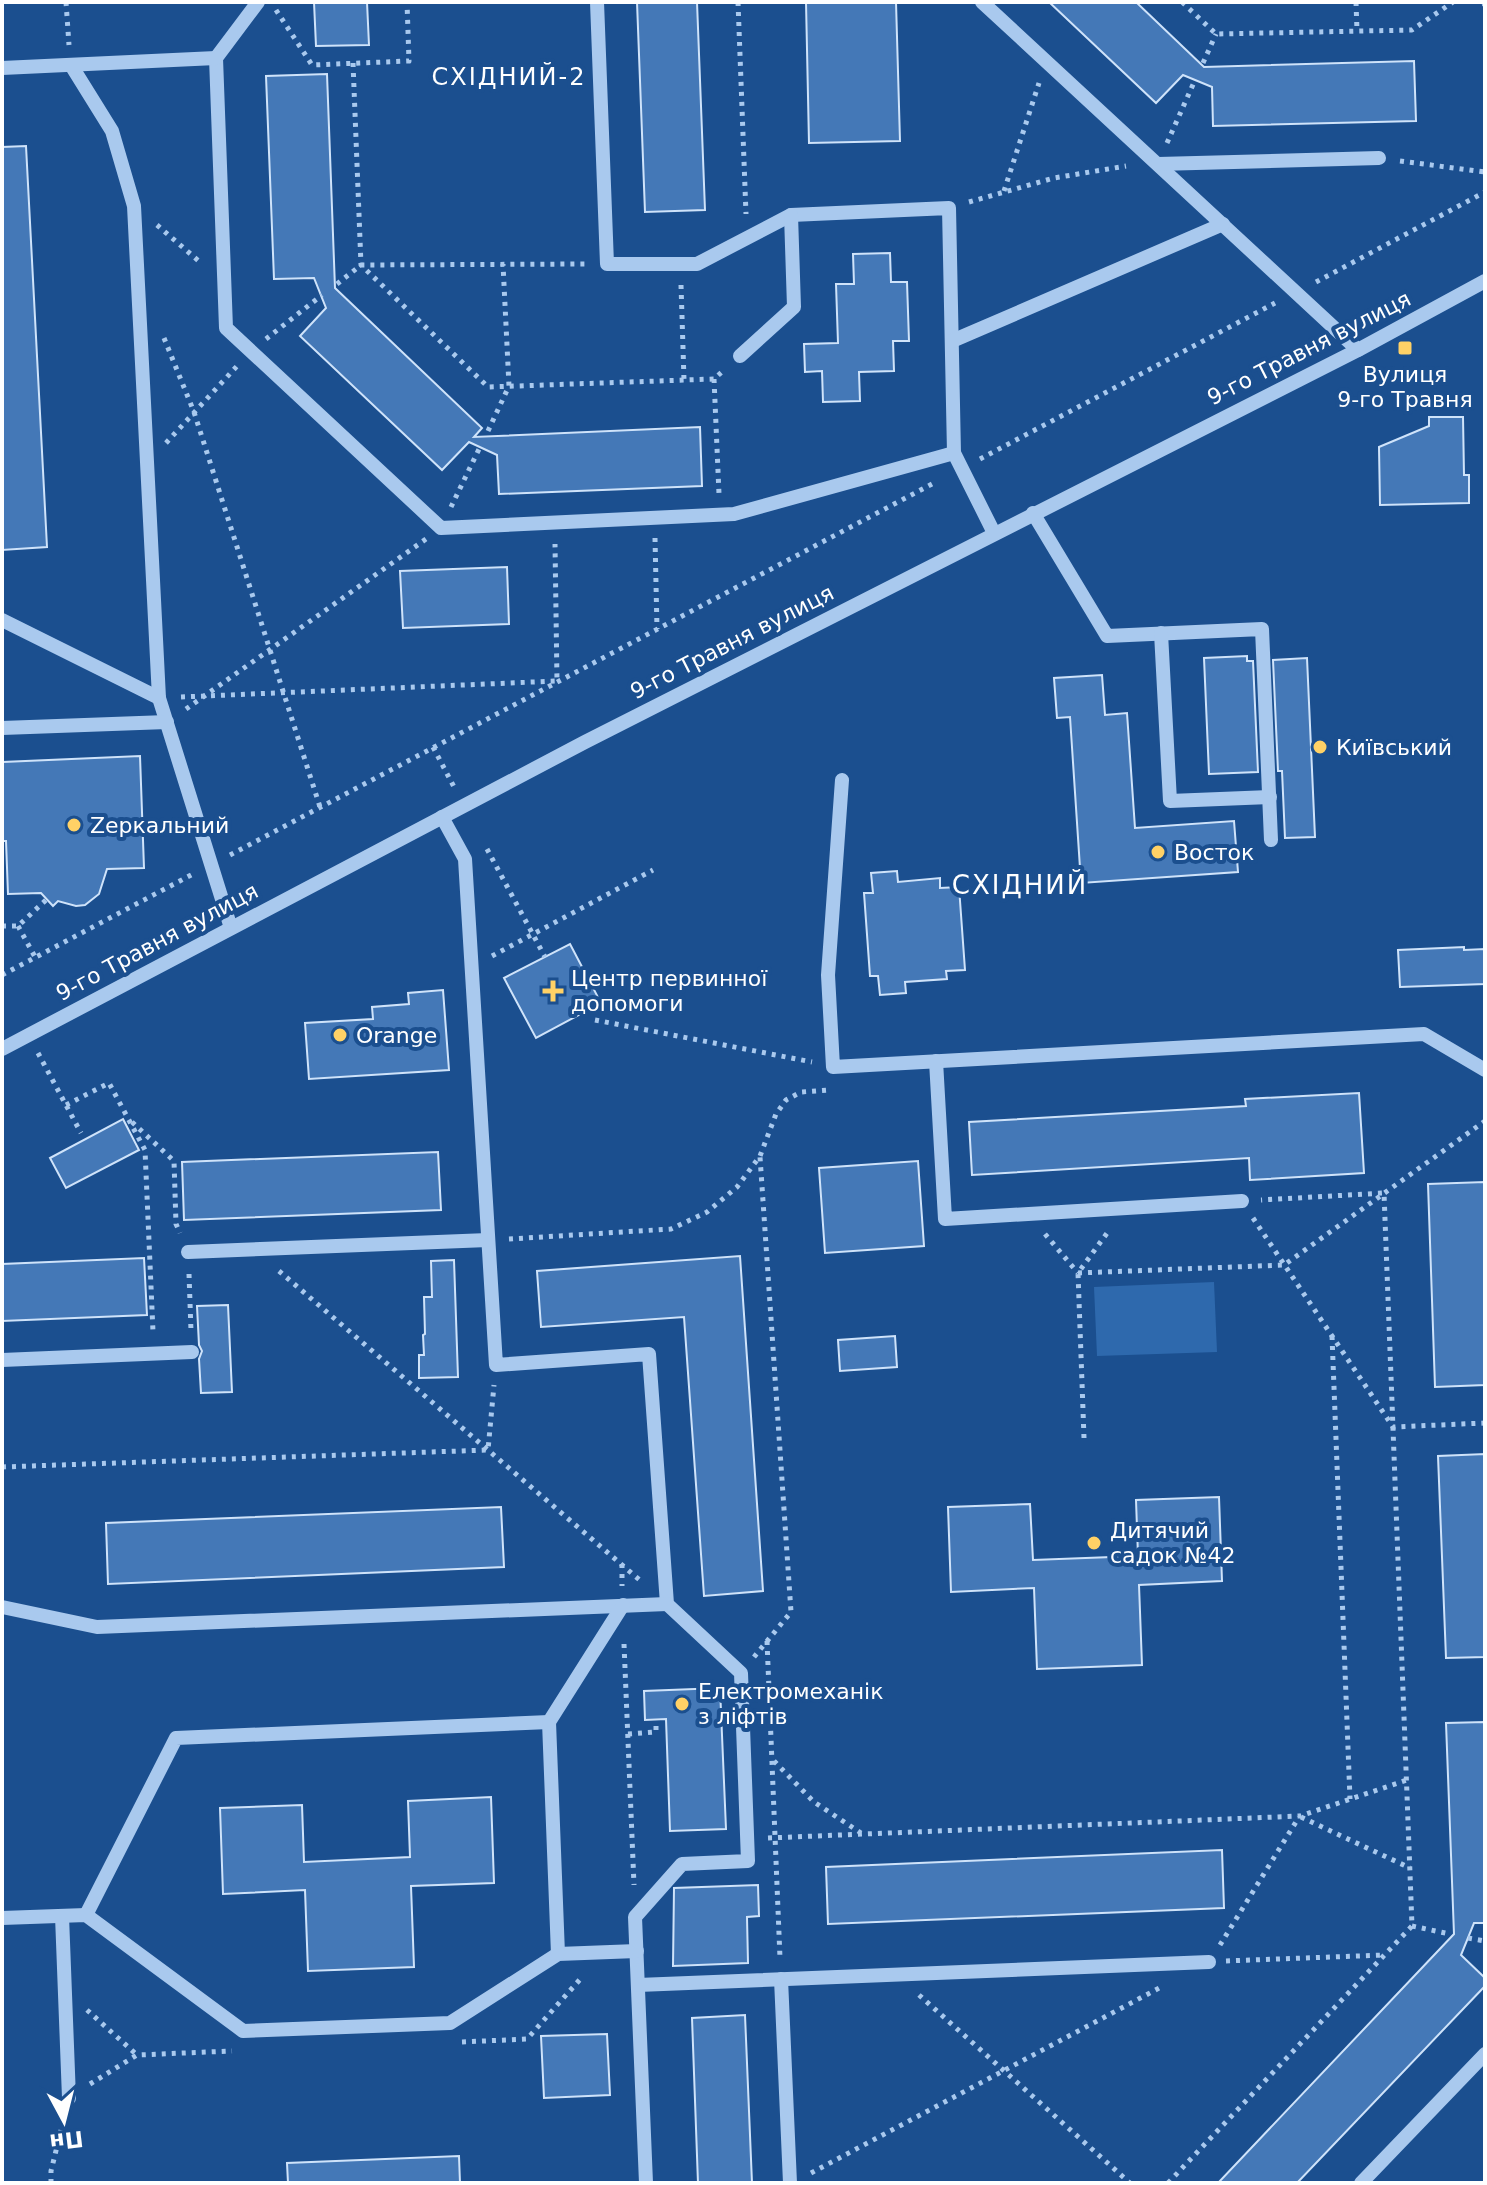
<svg xmlns="http://www.w3.org/2000/svg" width="1487" height="2185" viewBox="0 0 1487 2185" font-family="'DejaVu Sans',sans-serif">
	<style>
		.green { fill: #2e69ad }
		.building { fill: #4478b7; stroke: #cfe3fa; stroke-width: 2 }
		.lines { fill: none; stroke-linecap: round; stroke-linejoin: round }
		.path { stroke: #a9c9ee; stroke-width: 5; stroke-dasharray: 4 6; stroke-linecap: butt }
		.minor { stroke: #a9c9ee; stroke-width: 14 }
		.poi-dot { fill: #ffd166; stroke: #1b4f8f; stroke-width: 3 }
		.labels { text-anchor: middle; dominant-baseline: central; stroke-width: 8; stroke-linejoin: round; paint-order: stroke }
		.street-label { font-size: 22px; fill: #fff; stroke: #1b4f8f }
		.poi-label { font-size: 22px; fill: #fff; stroke: #1b4f8f; text-anchor: start }
		.neighbourhood-label { font-size: 24px; letter-spacing: 2px; fill: #fff; stroke: #1b4f8f }
		.quarter-label { font-size: 26px; letter-spacing: 2px; fill: #fff; stroke: #1b4f8f }
	</style>
	<rect width="100%" height="100%" fill="#1b4f8f"/>
	<path class="green" d="M1214,1282L1217,1352L1097,1356L1094,1287Z"/>
	<g class="building">
		<path d="M314,2H367L369,45L316,46Z"/>
		<path d="M637,2H697L705,210L645,212Z"/>
		<path d="M806,2H896L900,141L809,143Z"/>
		<path d="M1049,2H1136L1204,67L1414,61L1416,121L1213,126L1212,87L1183,75L1156,103Z"/>
		<path d="M327,74L335,288L482,428L474,437L700,427L702,486L499,494L497,455L469,442L442,470L300,336L326,308L314,278L274,279L266,76Z"/>
		<path d="M26,146L47,547L2,550V147Z"/>
		<path d="M890,253L891,282H907L909,341H893L894,371L859,372L860,401L823,402L822,371L805,372L804,344L838,343L836,284H854L853,254Z"/>
		<path d="M1429,417H1463L1464,475H1469V503L1380,505L1379,447L1429,426Z"/>
		<path d="M507,567L509,624L403,628L400,571Z"/>
		<path d="M1247,656V661H1253L1258,772L1209,774L1204,658Z"/>
		<path d="M1307,658L1315,837L1285,838L1282,771H1278L1273,660Z"/>
		<path d="M1102,675L1105,715L1127,713L1135,828L1234,821L1238,872L1081,883L1070,717L1057,718L1054,678Z"/>
		<path d="M140,756L144,868L107,869L99,894L85,905L76,906L58,901L53,906L41,893L8,894L6,841H2L3,762Z"/>
		<path d="M897,871L898,882L940,878V888L959,887L965,970L946,971L947,979L905,982L906,993L880,995L878,976H870L864,893H873L871,873Z"/>
		<path d="M570,944L601,1003L536,1038L504,978Z"/>
		<path d="M1464,947V950L1485,949V984L1400,987L1398,950Z"/>
		<path d="M443,990L449,1070L309,1079L305,1023L373,1019L372,1007L409,1004L408,993Z"/>
		<path d="M1359,1093L1364,1173L1250,1180L1249,1158L972,1175L969,1122L1246,1106L1245,1099Z"/>
		<path d="M123,1119L139,1150L66,1188L50,1158Z"/>
		<path d="M438,1152L441,1210L184,1220L182,1162Z"/>
		<path d="M918,1161L924,1246L825,1253L819,1168Z"/>
		<path d="M1485,1182V1385L1435,1387L1428,1184Z"/>
		<path d="M740,1256L763,1591L704,1596L684,1317L541,1327L537,1271Z"/>
		<path d="M144,1258L147,1315L2,1321V1264Z"/>
		<path d="M454,1260L458,1377L419,1378V1355H424L423,1335L425,1334L424,1297H432L431,1261Z"/>
		<path d="M228,1305L232,1392L201,1393L199,1359L202,1351L199,1345L197,1306Z"/>
		<path d="M895,1336L897,1367L840,1371L838,1340Z"/>
		<path d="M1485,1454V1657L1446,1658L1438,1456Z"/>
		<path d="M1219,1497L1222,1581L1139,1585L1142,1665L1037,1669L1034,1588L951,1592L948,1507L1030,1504L1033,1560L1138,1556L1136,1500Z"/>
		<path d="M501,1507L504,1567L108,1584L106,1523Z"/>
		<path d="M720,1688L726,1829L670,1831L666,1719L645,1720L644,1691Z"/>
		<path d="M1485,1722V1923H1474L1461,1955L1485,1978V1986L1297,2183H1218L1454,1934L1446,1723Z"/>
		<path d="M491,1797L494,1883L411,1886L414,1967L308,1971L305,1890L223,1894L220,1808L302,1805L304,1862L410,1857L408,1801Z"/>
		<path d="M1222,1850L1224,1908L828,1924L826,1867Z"/>
		<path d="M758,1885L759,1916L747,1917L748,1963L673,1966L674,1888Z"/>
		<path d="M745,2015L752,2183H698L692,2018Z"/>
		<path d="M607,2034L610,2095L544,2098L541,2036Z"/>
		<path d="M459,2156L460,2183H288L287,2163Z"/>
	</g>
	<g class="lines">
		<g class="path">
			<path d="M66,2L69,45"/>
			<path d="M738,2L746,214"/>
			<path d="M1182,2L1216,34L1412,30L1453,2"/>
			<path d="M1356,2L1357,31"/>
			<path d="M1484,2L1485,8"/>
			<path d="M276,10L312,65L409,61L407,2"/>
			<path d="M353,63L361,265L488,387L714,379L724,370"/>
			<path d="M1203,63L1216,34"/>
			<path d="M1167,143L1195,80"/>
			<path d="M1400,161L1485,172"/>
			<path d="M1004,191L1039,83"/>
			<path d="M969,202L1054,178L1126,166"/>
			<path d="M157,225L201,263"/>
			<path d="M1316,282L1485,192"/>
			<path d="M337,284L361,265L586,264"/>
			<path d="M681,285L684,380"/>
			<path d="M164,338L194,412L320,807"/>
			<path d="M266,339L322,295"/>
			<path d="M714,379L719,494"/>
			<path d="M488,431L509,386L503,264"/>
			<path d="M166,443L238,365"/>
			<path d="M980,459L1275,303"/>
			<path d="M451,507L480,447"/>
			<path d="M655,538L657,629"/>
			<path d="M181,697L557,681L555,544"/>
			<path d="M186,709L426,539"/>
			<path d="M433,747L454,787"/>
			<path d="M487,849L545,957"/>
			<path d="M230,855L932,484"/>
			<path d="M2,926H18L47,899"/>
			<path d="M18,926L35,957"/>
			<path d="M492,956L653,870"/>
			<path d="M2,975L193,874"/>
			<path d="M595,1020L812,1062"/>
			<path d="M38,1053L81,1133"/>
			<path d="M66,1105L109,1083L145,1150L153,1332"/>
			<path d="M132,1122L174,1161L176,1224L180,1233"/>
			<path d="M1253,1218L1393,1427L1485,1423"/>
			<path d="M1045,1234L1078,1273"/>
			<path d="M509,1239L671,1229L707,1212L737,1187L760,1156L776,1114L786,1100L801,1092L828,1090"/>
			<path d="M279,1271L642,1582"/>
			<path d="M1078,1273L1284,1265L1485,1121"/>
			<path d="M189,1274L191,1331"/>
			<path d="M1332,1336L1350,1799"/>
			<path d="M1084,1438L1078,1273L1110,1229"/>
			<path d="M2,1467L488,1450L494,1385"/>
			<path d="M622,1564V1586"/>
			<path d="M767,1641L780,1958"/>
			<path d="M624,1644L634,1885"/>
			<path d="M754,1657L791,1612L760,1157"/>
			<path d="M628,1734L656,1732V1720"/>
			<path d="M774,1761L814,1802L861,1833"/>
			<path d="M1301,1817L1410,1868"/>
			<path d="M768,1838L1300,1816L1407,1780"/>
			<path d="M1412,1926L1450,1934"/>
			<path d="M1468,1938L1485,1941"/>
			<path d="M1220,1945L1299,1817"/>
			<path d="M1226,1961L1384,1955"/>
			<path d="M919,1995L1130,2183"/>
			<path d="M87,2010L137,2055"/>
			<path d="M462,2042L527,2039L583,1976"/>
			<path d="M90,2084L137,2055L232,2051"/>
			<path d="M811,2173L1163,1986"/>
			<path d="M51,2183V2171L64,2118"/>
			<path d="M1168,2183L1412,1926L1384,1193L1261,1200"/>
		</g>
		<g class="minor">
			<path d="M258,2L216,58L226,328L441,528L734,514L954,453"/>
			<path d="M597,2L607,264H697L791,215L949,208L954,453L994,533"/>
			<path d="M982,2L1358,350"/>
			<path d="M71,65L112,131L134,206L159,698L231,928"/>
			<path d="M2,68L216,58"/>
			<path d="M1158,164L1379,158"/>
			<path d="M952,341L1223,224"/>
			<path d="M740,356L794,307L791,215"/>
			<path d="M1033,513L1107,636L1262,629L1271,840"/>
			<path d="M2,620L159,698"/>
			<path d="M1161,633L1170,801L1270,797"/>
			<path d="M2,728L167,722"/>
			<path d="M842,780L828,975L833,1067L1424,1034L1485,1070"/>
			<path d="M442,817L465,859L496,1365L649,1354L667,1604L741,1673L748,1861L682,1864L635,1917L646,2183"/>
			<path d="M2,1049L585,742L1358,350L1485,281"/>
			<path d="M936,1061L945,1219L1242,1201"/>
			<path d="M188,1252L488,1240"/>
			<path d="M2,1360L192,1352"/>
			<path d="M2,1607L97,1627L667,1604"/>
			<path d="M86,1915L176,1738L549,1722"/>
			<path d="M62,1916L69,2098"/>
			<path d="M2,1918L86,1915L243,2031L450,2023L558,1954L637,1951"/>
			<path d="M558,1954L549,1722L623,1605"/>
			<path d="M781,1979L790,2183"/>
			<path d="M638,1985L1209,1962"/>
			<path d="M1361,2183L1485,2054"/>
		</g>
	</g>
	<g class="poi-dot">
		<rect x="1397" y="340" width="16" height="16" rx="4"/>
		<circle cx="1320" cy="747" r="8"/>
		<circle cx="74" cy="825" r="8"/>
		<circle cx="1158" cy="852" r="8"/>
		<path d="M549 979h8v8h8v8h-8v8h-8v-8h-8v-8h8z"/>
		<circle cx="340" cy="1035" r="8"/>
		<circle cx="1094" cy="1543" r="8"/>
		<circle cx="682" cy="1704" r="8"/>
	</g>
	<g class="labels">
		<g class="street-label">
			<text transform="translate(1309 348) rotate(-27)">9-го Травня вулиця</text>
			<text transform="translate(732 642) rotate(-27)">9-го Травня вулиця</text>
			<text transform="translate(157 942) rotate(-28)">9-го Травня вулиця</text>
		</g>
		<g class="poi-label">
			<text x="1405" y="374" text-anchor="middle">Вулиця<tspan x="1405" dy="25">9-го Травня</tspan></text>
			<text x="1336" y="747">Київський</text>
			<text x="90" y="825">Zеркальний</text>
			<text x="1174" y="852">Восток</text>
			<text x="571" y="978">Центр первинної<tspan x="571" dy="25">допомоги</tspan></text>
			<text x="356" y="1035">Orange</text>
			<text x="1110" y="1530">Дитячий<tspan x="1110" dy="25">садок №42</tspan></text>
			<text x="698" y="1691">Електромеханік<tspan x="698" dy="25">з ліфтів</tspan></text>
		</g>
		<g class="neighbourhood-label">
			<text x="509" y="77">СХІДНИЙ-2</text>
		</g>
		<g class="quarter-label">
			<text x="1020" y="885">СХІДНИЙ</text>
		</g>
	</g>
	<rect width="1487" height="2185" fill="none" stroke="#ffffff" stroke-width="8"/>
	<g transform="translate(64 2121) rotate(173)" stroke="#1b4f8f" stroke-width="6" paint-order="stroke">
	<path d="M0-6L14 30L0 20L-14 30Z" fill="#ffffff"/>
	<text y="-12" font-size="22" font-weight="bold" text-anchor="middle" fill="#ffffff">Пн</text>
	</g>
</svg>
